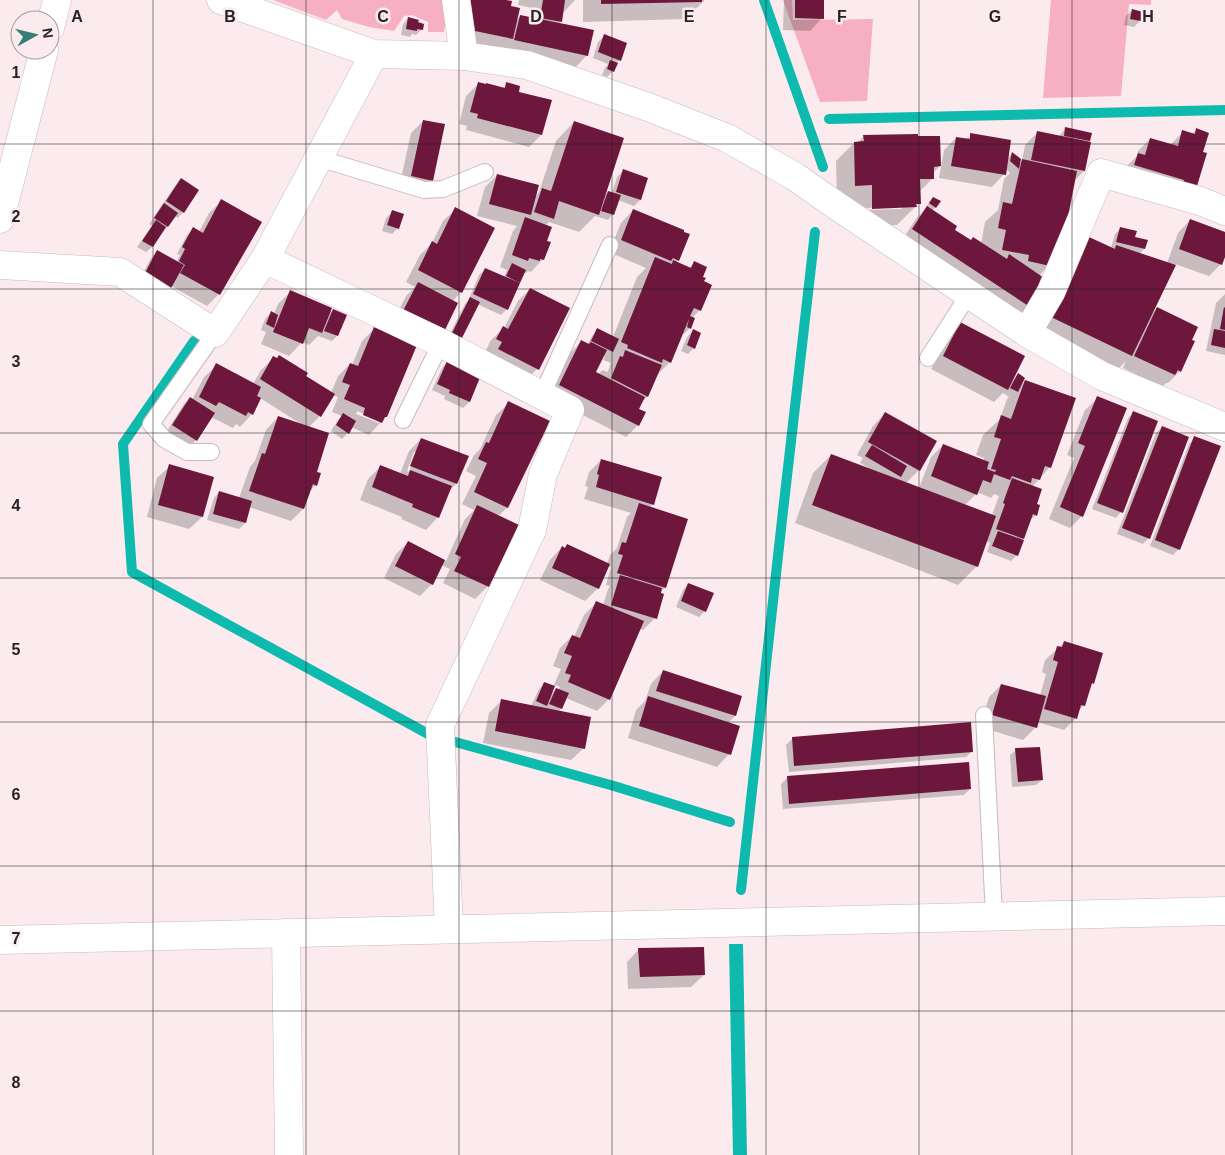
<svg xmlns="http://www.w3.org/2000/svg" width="1225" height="1155" viewBox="0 0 1225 1155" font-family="Arial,sans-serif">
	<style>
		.green { fill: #f7afc4 }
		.water { fill: #0eb9ad }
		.shadow { fill: #0003; fill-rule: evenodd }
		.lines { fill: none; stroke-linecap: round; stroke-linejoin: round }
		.stream { stroke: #0eb9ad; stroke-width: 10 }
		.building { fill: #6c173b }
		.service-casing { stroke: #c8b9bd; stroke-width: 18 }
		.minor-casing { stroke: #c8b9bd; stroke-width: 29 }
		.tertiary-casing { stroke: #c8b9bd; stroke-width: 29 }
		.service { stroke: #fff; stroke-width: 16 }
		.minor { stroke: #fff; stroke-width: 28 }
		.tertiary { stroke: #fff; stroke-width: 28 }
		.grid { fill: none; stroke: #272223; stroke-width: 1; stroke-opacity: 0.55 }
		.grid-label { font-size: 16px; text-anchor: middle; font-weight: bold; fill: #272223; stroke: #fbebef; stroke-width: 5; stroke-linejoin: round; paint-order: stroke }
	</style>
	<rect width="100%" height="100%" fill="#fbebef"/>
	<g class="green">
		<path d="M273,0H445L446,17L444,32H428V22L412,15L404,16L394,31L369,27L342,19L337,10L326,20Z"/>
		<path d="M783,0H792L793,20L873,19L867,101L820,102Z"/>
		<path d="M1051,0H1151V5L1129,4L1121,96L1043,98Z"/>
	</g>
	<path class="water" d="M729,944H743L747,1155H733Z"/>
	<g class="shadow">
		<path d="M462,0H505L516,21L521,16L536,19L537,9L518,5L519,0H575L563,13L561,21L558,24L587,55L575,68L503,52L504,46L500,50L463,43Z"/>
		<path d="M583,0H704V1L685,19L583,22Z"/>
		<path d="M784,0H822V18L810,31L783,30Z"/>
		<path d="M1132,10L1140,21L1134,27L1124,25L1126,16Z"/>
		<path d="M408,18L417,23L422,29L416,35L412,34L410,37L401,35L403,24Z"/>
		<path d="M604,36L626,44L619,60L616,64L613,71L607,77L602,75L605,68L608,64L593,58L598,42Z"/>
		<path d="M478,84L502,89L507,84L517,93L541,135L529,147L466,130L467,126L459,124L466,96Z"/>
		<path d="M423,121L432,180L420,193L399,188L411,133Z"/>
		<path d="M574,122L603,197L608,192L612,193L617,177L623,171L646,179L640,200L634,206L618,200L613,214L608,220L595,216L579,232L549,222L545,226V241L543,259L531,272L528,271L526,273L524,272L507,309L501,315L477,304L445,343L465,304L468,301L479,275L485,269L504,277L507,270L500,267L513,231L517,226L477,216L485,187L497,175L535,197L539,192L556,141Z"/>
		<path d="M1065,129L1089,140L1087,143L1084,171L1074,181L1049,265L1039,276L1029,306L1017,318L901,242L915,220L924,210L928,204L933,198L935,207L932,211L953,230L970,241L981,244L985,222L998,210L1004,179L1010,173L1005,168L1004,174L992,187L939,178L944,150L956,138L966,140L971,135L1007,159L1012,153L1019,164L1022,161L1025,145L1037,133L1059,137L1060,135Z"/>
		<path d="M1196,130L1202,153L1196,186L1126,167L1137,156L1138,151L1150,139L1170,145L1183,132L1192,134Z"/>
		<path d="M864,136L941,165L933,173V178L919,192V203L897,225L855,226L837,203L836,161L854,143H857ZM902,207V209L866,210V208Z"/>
		<path d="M181,180L183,212L178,218L175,216L152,247L146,252L137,247L152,226L149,224L175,186Z"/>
		<path d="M222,201L219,294L207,306L171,286L139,281L151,258L157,252L176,263L180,255L177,254L187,235L193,229L199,232L209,213Z"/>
		<path d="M456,209L461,292L452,302L392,324L406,296L415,287L406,282L420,255L432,243L443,221Z"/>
		<path d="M633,210L678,260L676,262L689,268L694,263L701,277L700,310L692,318L690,328L684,334L682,333L670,362L656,376L647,397L640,403L637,409L638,425L626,437L547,397L569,354L581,342L587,345L592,336L598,330L613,337L637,277L646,268L609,252L621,223ZM603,356L605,357L603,360L611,363L609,367H610L607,372L603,370L598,374L594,372Z"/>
		<path d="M392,212L398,228L392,234L382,231L386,218Z"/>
		<path d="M1190,220L1225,233V253L1221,264L1209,276L1175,264L1151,314L1157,309L1190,341L1180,371L1168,383H1166L1162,387L1123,368L1126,361L1113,374L1034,336L1111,248L1115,234L1121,228L1134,238L1144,249L1139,254L1167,263L1178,233Z"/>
		<path d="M530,289L537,369L525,381L485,352L491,340L504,328L518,301Z"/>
		<path d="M290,292L328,315L333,310L337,336L332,341L318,336L309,345L302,342L289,356L261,344L266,332L261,330L265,319L271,313L274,314L278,304Z"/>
		<path d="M1225,294V355L1206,351L1216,303Z"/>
		<path d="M960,324L1011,382L1018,375L1021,385L1025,381L1050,467L1032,487L1036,505V515L1029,521L1023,538L1021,540L1017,555L1011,561L987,552L990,543L986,541L977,566L958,585L795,523L813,473L831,455L868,469L869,468L860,463L863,458L857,455L873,426L885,413L919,470L906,483L919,488L931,457L943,445L983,461L984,458L976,455L983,435L1000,419L1007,399L1009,397L1003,393L994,402L931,369L948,336ZM979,493L991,498L994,494L999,496L992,515L965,505L976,494L977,495Z"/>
		<path d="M374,329L386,416L381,422L369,435L351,427L348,433L342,439L331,431L338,420L342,416L332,412L338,397L332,395L320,416L308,428L316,485L308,493L303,509L291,521L249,507L245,523L239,529L207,520L214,498L219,492L239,498L250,467L255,461L266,430L278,417L301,424L260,398L252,414L240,427L236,424L233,428L211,417L196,440L190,446L167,431L184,404L190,398L192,400L204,377L217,365L253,384L261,370L274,358L331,393L338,376L350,364L352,365L362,341ZM357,411L379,420V423L356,414Z"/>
		<path d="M693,331L694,348L688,354L681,351L687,337Z"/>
		<path d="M447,362L480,375L469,402L463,408L444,399L445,396L432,390L442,368Z"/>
		<path d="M1098,398L1082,516L1070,528L1049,519L1074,458L1067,455L1085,410Z"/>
		<path d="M509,403L548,422L507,508L498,516L517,525L488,586L475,599L443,583L450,569L441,565L432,584L420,596L384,578L396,554L408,542L446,561L465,519L474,510L462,504L476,476L466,471L474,455L480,449L496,415Z"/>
		<path d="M1133,413L1121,512L1116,518L1092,509L1128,418Z"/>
		<path d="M1162,427L1149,538L1143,544L1117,534L1156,433Z"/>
		<path d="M1195,438L1179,549L1173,555L1150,546L1189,444Z"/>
		<path d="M421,439L456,484L448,492L438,517L426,530L401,519L402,517L360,500L368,479L381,466L400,474L409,451ZM414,452H417L409,472L407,471Z"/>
		<path d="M601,460L653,504L649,508L665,587L659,594L655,618L643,630L639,629L609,699L597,711L566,698L561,708L558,712L584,748L571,760L483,743L489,713L502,700L531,706L539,689L545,683L553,687L561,669L553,666L560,648L572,636L574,637L584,615L596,603L603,605L608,589L610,586L606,585L611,567L608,566L598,588L585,601L540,580L550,560L562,547L564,548L567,546L607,564L610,555L617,548L627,517L631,513L584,499L588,487L585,486L589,472ZM555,685L560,687L558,690L556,689L551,695Z"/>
		<path d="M170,466L212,478L202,517L189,529L147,517L157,478Z"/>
		<path d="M689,584L705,611L699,617L676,607L683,590Z"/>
		<path d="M1064,643L1093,683L1089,687L1084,705L1078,711L1076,718L1064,730L1037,722L1036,727L1023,740L980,727L989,697L1001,685L1040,696L1046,674L1042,672L1045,660Z"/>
		<path d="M663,671L741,697L735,716L728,723L729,754L717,767L628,738L636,710L645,701L651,684Z"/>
		<path d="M970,724L971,752L966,757L789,772L786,745L792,739Z"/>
		<path d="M1016,750L1042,780L1036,785L1012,787L1010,755Z"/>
		<path d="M787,778L970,789L964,795L783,809L781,784Z"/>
		<path d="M639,949L704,975L691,987L628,989L627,962Z"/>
	</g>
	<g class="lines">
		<g class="stream">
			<path d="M764,0L823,167"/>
			<path d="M829,119L1225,110"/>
			<path d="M194,341L123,444L132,572L430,735"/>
			<path d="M448,740L614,786L730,822"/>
			<path d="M741,890L782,520L815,232"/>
		</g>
	</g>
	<g class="building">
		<path d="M470,0H506L512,1L511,6L520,8L513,39L475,31Z"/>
		<path d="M543,0H565L562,22L540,18Z"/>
		<path d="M601,0H702V2L601,4Z"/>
		<path d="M795,0H824V19L795,18Z"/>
		<path d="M1132,9L1143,12L1141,21L1130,19Z"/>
		<path d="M520,15L594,30L588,56L514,40Z"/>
		<path d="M408,17L419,20L418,22L424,24L423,30L417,29V31L406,29Z"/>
		<path d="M604,34L627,43L621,61L598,52Z"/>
		<path d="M610,60L618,63L614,72L607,69Z"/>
		<path d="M478,82L486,84V83L505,88L506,82L520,86L519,92L552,100L542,135L477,118L478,114L470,112Z"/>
		<path d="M423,120L445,124L433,181L411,176Z"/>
		<path d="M574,121L624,138L599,215L559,201L554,219L534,212L542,188L551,191Z"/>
		<path d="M1065,127L1092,133L1090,141L1064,136Z"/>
		<path d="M1196,128L1209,133L1203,152L1207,153L1197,186L1183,182L1184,180L1134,165L1138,153L1145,155L1150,138L1178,146L1182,130L1195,134Z"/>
		<path d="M1037,131L1091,142L1085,171L1031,160Z"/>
		<path d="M970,133L1011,140L1006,175L951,166L956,137L970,139Z"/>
		<path d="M918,134V136H940L941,166L934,167V179H920L921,204H916L917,207L872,209V185L855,186L854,142L864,141L863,135Z"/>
		<path d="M1012,152L1021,159L1019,169L1010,161Z"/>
		<path d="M1022,159L1077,171L1063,242L1050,266L1028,261L1029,255L1002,250L1006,230L998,228L1003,202L1012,204Z"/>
		<path d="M623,169L648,178L641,200L616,192Z"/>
		<path d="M497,174L539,185L531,215L489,204Z"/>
		<path d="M181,178L199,190L184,213L166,201Z"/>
		<path d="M608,191L621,195L614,215L601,211Z"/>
		<path d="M933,197L941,201L936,208L929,203Z"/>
		<path d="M221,199L262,222L220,295L180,273L185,265L179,261L185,249L182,247L193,227L203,233Z"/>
		<path d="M164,203L178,213L168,227L154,218Z"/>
		<path d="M927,206L957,226L955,230L971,240L973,237L1007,259L1009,254L1047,280L1030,307L912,229Z"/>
		<path d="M455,207L495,228L462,293L418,270L432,241L437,244Z"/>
		<path d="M633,209L684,230V232L690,234L679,261L673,258L671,261L621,240Z"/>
		<path d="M392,210L404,214L399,229L387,225Z"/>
		<path d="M525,217L552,227L547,241L551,242L544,260L540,259V261L529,258L528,261L512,255Z"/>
		<path d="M1190,219L1225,232V257L1222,265L1179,249Z"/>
		<path d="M156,220L166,227L153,247L142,241Z"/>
		<path d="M1120,227L1137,231L1135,237L1148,240L1145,249L1116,242Z"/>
		<path d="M1089,237L1115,249L1116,245L1176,265L1132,356L1051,317Z"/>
		<path d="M157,250L184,265L170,290L144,275Z"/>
		<path d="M655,257L672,264L673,260L691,268L694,261L707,267L703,277L706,278L704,281L712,285L701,311L694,308L690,316L695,318L691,329L687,327L689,319L671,363L663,359L662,363L627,348L628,345L621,342Z"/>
		<path d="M512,263L526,270L520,283L506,276Z"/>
		<path d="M485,268L520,283L508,310L473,294Z"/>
		<path d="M418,282L458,303L444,332L403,311Z"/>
		<path d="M530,288L570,308L539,370L498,349L502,342L496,339L503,326L508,329Z"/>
		<path d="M290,290L332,308L322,333L309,328L303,344L273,332Z"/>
		<path d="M470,297L480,302L460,342L450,337Z"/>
		<path d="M1157,307L1198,327L1192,340L1195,341L1181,372L1178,370L1175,375L1134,356Z"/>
		<path d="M1224,307L1225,308V330L1220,329Z"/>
		<path d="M333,309L347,315L338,336L324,331Z"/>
		<path d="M271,311L278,315L274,328L266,324Z"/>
		<path d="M960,322L1025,356L1008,390L943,356Z"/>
		<path d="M374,327L417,345L387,417H385L382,423L363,415L365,408L344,399L350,385L342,382L350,363L358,366Z"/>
		<path d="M597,328L619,339L613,352L591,341Z"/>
		<path d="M693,329L701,333L695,349L687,345Z"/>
		<path d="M1214,329L1225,331V348L1211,345Z"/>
		<path d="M581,340L589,344L591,342L607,350L596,372L645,397L639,409L646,412L639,426L559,385Z"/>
		<path d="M625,350L662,365L648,397L611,378L620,356L623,357Z"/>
		<path d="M279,355L308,373L306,376L335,394L321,417L260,379L273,356L277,358Z"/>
		<path d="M447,361L481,375L470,402L449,393L450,390L437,384Z"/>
		<path d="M216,363L261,387L257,396L261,398L253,415L248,412L246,416L219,402L216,406L199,397Z"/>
		<path d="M1018,373L1025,378L1018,392L1010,388Z"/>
		<path d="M1025,380L1076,398L1051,468L1045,466L1040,480L1032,478L1031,483L1012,476L1010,480L994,474L991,483L983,480L977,495L931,476L943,444L989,462L987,469L995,472L996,470L991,469L1001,439L994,437L1001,415L1011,419Z"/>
		<path d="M1097,396L1127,408L1083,517L1060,507L1085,446L1078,443Z"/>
		<path d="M190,397L215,413L197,441L172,425Z"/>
		<path d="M508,401L550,421L508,508L474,492L487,463L478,459L486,442L489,443Z"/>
		<path d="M1133,411L1158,421L1123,513L1097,503Z"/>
		<path d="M885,412L937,441L920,471L868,442Z"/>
		<path d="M343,413L356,421L349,434L336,425Z"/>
		<path d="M278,416L329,433L317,472L321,473L317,486L313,484L304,509L249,491L262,453L265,454Z"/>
		<path d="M1162,426L1189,437L1150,539L1122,528Z"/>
		<path d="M1194,436L1221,446L1180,550L1155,540Z"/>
		<path d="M421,438L469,456L457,484L410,466Z"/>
		<path d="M872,445L907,466L901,477L865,456Z"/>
		<path d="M831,454L996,516L978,567L812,505Z"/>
		<path d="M601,459L662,477L654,505L596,487L599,475L597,474Z"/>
		<path d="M169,464L214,477L203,517L158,505Z"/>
		<path d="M380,465L408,476L410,470L452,486L439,518L412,507L413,504L372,487Z"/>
		<path d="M1012,478L1042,489L1037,504L1040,505L1037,516L1033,514L1024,539L996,529L1005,504L1003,503Z"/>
		<path d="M219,491L252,501L246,523L213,514Z"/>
		<path d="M639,503L688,519L666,588L617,573L623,555L618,554L622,542L626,543Z"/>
		<path d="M477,505L519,525L489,587L454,571L461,557L455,554Z"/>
		<path d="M998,531L1024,540L1018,556L992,546Z"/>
		<path d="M408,541L445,560L433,585L395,566Z"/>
		<path d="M567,544L610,564L599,589L552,568L562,546L565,548Z"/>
		<path d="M620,575L662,588L661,593L664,594L657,619L611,605Z"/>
		<path d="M688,583L714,593L706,612L681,601Z"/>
		<path d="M596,601L644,621L610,700L568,682L571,675L565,673L572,656L564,653L572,635L580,638Z"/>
		<path d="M1064,641L1103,653L1094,684L1092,683L1085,706L1081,705L1077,719L1044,709L1058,662L1053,660L1057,646L1062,647Z"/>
		<path d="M663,670L742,696L736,716L656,691Z"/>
		<path d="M544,682L555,686L547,706L536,701Z"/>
		<path d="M1001,684L1046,696L1037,728L992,715Z"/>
		<path d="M556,688L569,693L562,709L549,704Z"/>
		<path d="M648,696L740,726L731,755L639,726Z"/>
		<path d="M501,699L591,717L585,749L495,731Z"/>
		<path d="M971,722L973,752L794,766L792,737Z"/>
		<path d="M1040,747L1043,780L1018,782L1015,748Z"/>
		<path d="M969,762L971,789L789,804L787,776Z"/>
		<path d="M704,947L705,975L640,977L638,948Z"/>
	</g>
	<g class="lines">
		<defs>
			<g id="service">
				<path d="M318,158L424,190L443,189L485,172"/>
				<path d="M928,358L969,294"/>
				<path d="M542,395L610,245"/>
				<path d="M403,420L441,343"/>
				<path d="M211,452H187L164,439L151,424L215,333"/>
				<path d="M984,715L994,916"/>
			</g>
			<g id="minor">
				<path d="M221,0L374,54L464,56L527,65L648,107L727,138L794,176L837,206L1027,333L1102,376L1225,427"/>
				<path d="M456,0L464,56"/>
				<path d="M50,28L57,0"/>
				<path d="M0,219L44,50"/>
				<path d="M265,259L441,343L570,410L543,474L532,530L440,725L449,929"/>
				<path d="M0,265L120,272L215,333L265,259L374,54"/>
				<path d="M1027,333L1051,292L1101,173L1200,201L1225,211"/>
				<path d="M286,933L289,1155"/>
			</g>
			<path id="tertiary" d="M0,940L1225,911"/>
		</defs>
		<use href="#service" class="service-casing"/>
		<use href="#minor" class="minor-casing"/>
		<use href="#tertiary" class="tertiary-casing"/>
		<use href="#service" class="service"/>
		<use href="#minor" class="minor"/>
		<use href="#tertiary" class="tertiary"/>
	</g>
	<path class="grid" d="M153,0V1155M306,0V1155M459,0V1155M612,0V1155M766,0V1155M919,0V1155M1072,0V1155M0,144H1225M0,289H1225M0,433H1225M0,578H1225M0,722H1225M0,866H1225M0,1011H1225"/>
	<g class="grid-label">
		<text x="77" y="22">A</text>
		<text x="230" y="22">B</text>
		<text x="383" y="22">C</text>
		<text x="536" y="22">D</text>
		<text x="689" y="22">E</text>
		<text x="842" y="22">F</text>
		<text x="995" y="22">G</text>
		<text x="1148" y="22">H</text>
		<text x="16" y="78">1</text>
		<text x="16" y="222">2</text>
		<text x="16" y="367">3</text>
		<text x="16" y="511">4</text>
		<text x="16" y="655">5</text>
		<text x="16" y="800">6</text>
		<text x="16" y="944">7</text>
		<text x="16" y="1088">8</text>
	</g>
	<g transform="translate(35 35) rotate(82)"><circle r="24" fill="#fbebef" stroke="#a69b9d"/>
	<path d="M0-4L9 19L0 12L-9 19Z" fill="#377e77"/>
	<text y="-8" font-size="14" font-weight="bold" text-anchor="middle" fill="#272223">N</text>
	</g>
</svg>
